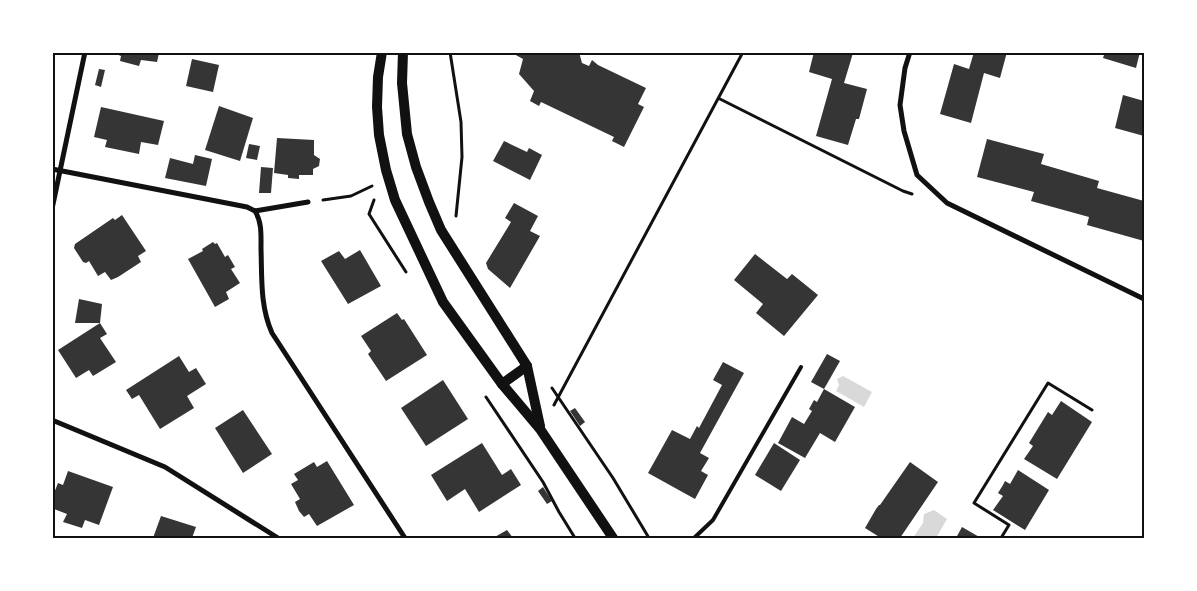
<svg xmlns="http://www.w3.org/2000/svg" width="1197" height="591" viewBox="0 0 1197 591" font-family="Overpass,sans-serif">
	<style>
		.water { fill: #d9d9d9 }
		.building { fill: #353535 }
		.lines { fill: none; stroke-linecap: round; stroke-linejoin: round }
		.path { stroke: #111; stroke-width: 3 }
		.service { stroke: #111; stroke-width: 4 }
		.minor { stroke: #111; stroke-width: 5 }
		.secondary { stroke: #111; stroke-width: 10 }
		.neatline { fill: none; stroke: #111; stroke-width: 2 }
	</style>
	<rect width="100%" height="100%" fill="#fff"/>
	<g class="water">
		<path d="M843,376L872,392L864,407L836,391L839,385L837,379Z"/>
		<path d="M934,510L947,519L936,538H913L923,523L924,514Z"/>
	</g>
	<g class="building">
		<path d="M116,52H158L159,53L157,62L141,60L139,66L120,61L121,56L116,54Z"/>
		<path d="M514,52H579L582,63L589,66L592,60L598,65L646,88L638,104L644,107L624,147L612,141L614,137L541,102L539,106L530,101L534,91L519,74L523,59L514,54Z"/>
		<path d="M814,52L853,53L844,83L867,89L859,119H856L848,145L816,136L832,79L809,72Z"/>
		<path d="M974,52H1007L1000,78L984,73L971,123L940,114L954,64L969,69Z"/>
		<path d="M1105,52H1140L1136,68L1103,58Z"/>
		<path d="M192,59L219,65L213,92L186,86Z"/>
		<path d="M99,69L105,70L101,87L95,85Z"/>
		<path d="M1123,95L1144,101V136L1115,128Z"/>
		<path d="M219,106L253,118L240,161L205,150Z"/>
		<path d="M101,107L164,121L158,145L141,142L139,154L105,147L107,140L94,137Z"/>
		<path d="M277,138L314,140V155L320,159L319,166L313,169V175H299V179L288,178V175L274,173Z"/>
		<path d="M987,139L1044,154L1041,164L1099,181L1097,188L1144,201V241L1087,225L1089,217L1031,201L1034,192L977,177Z"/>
		<path d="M504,141L527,152L529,148L542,155L530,180L493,161Z"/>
		<path d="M249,144L260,146L257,160L246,158Z"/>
		<path d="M195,155L212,159L206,186L165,178L170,158L193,164Z"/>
		<path d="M261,167L273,168L271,193H259Z"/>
		<path d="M514,203L538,216L530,231L540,236L510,288L488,269L486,263L511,222L505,218Z"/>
		<path d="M122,215L146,251L138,256L141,262L118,277L111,280L105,272L98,276L89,261L86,263L83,262L74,248L75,244L113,218L115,220Z"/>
		<path d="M213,242L215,244L217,243L225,257L228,255L235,267L231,269L240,283L226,292L229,299L215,307L188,259L203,251L202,249Z"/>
		<path d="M360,250L381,286L348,304L321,261L339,251L345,259Z"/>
		<path d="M755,254L787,279L792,274L818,295L784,336L756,313L763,304L734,280Z"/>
		<path d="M79,299L102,304L100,323H75Z"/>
		<path d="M397,313L402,320L404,319L427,355L386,381L368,354L371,351L361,336Z"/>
		<path d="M100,323L107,334L100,338L116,362L93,376L89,370L76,378L58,350Z"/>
		<path d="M827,354L840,361L824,389L811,382Z"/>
		<path d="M179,356L189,372L196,368L206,384L187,396L194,408L160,429L139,395L132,399L126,390Z"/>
		<path d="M723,362L744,373L700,453L709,458L701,471L708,475L695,499L648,473L672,430L690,439L697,426L699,428L722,385L713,380Z"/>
		<path d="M443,380L468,419L426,446L401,408Z"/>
		<path d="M824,389L855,407L835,442L820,433L805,458L778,443L792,417L804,424L812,411L809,409L814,400L817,402Z"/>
		<path d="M1061,401L1092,422L1057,479L1024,459L1033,446L1029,443L1048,412L1052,415Z"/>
		<path d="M575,408L585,422L580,426L570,411Z"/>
		<path d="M243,410L272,454L243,473L215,428Z"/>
		<path d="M482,443L502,475L511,469L521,485L479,512L465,489L447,501L431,475Z"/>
		<path d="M774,443L800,460L781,491L755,475Z"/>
		<path d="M327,461L354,505L317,526L309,514L304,517L299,511L295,502L300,499L291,484L298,480L294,474L314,462L317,467Z"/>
		<path d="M910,462L938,482L900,538H881L865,528L876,509L879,505H880Z"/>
		<path d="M1018,470L1049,490L1025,530L993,510L1003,496L998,493L1003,485L1005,481L1010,484Z"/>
		<path d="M68,471L113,487L99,525L85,520L82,528L63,522L67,514L54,509L55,508L52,507L55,494L54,493L58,483L63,485Z"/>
		<path d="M543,487L552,501L547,504L538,491Z"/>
		<path d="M161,516L196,527L192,538H153Z"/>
		<path d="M962,527L981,538H956Z"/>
		<path d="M507,530L513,538H493Z"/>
	</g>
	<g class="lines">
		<g class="path">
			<path d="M450,52L461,122L462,157L456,216"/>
			<path d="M720,99L903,191L912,194"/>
			<path d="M323,200L351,196L372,186"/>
			<path d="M374,200L369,214L406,272"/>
			<path d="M552,388L613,478L649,538"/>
			<path d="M486,397L543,482L559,512L575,538"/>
			<path d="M554,405L743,52"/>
			<path d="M1001,538L1009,525L974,503L1048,383L1092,410"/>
		</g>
		<path class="service" d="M694,538L713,520L801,367"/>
		<g class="minor">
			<path d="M910,52L905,68L900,105L904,131L917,175L947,203L1144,299"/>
			<path d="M52,169L247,207L255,211L308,202"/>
			<path d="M52,209L85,52"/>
			<path d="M255,211C262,222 261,235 261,249C262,278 260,306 272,333L405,538"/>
			<path d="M52,420L165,467L278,538"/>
		</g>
		<g class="secondary">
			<path d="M382,52L378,77L377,107L379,135L386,170L395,200L443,302L502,384L540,429L613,538"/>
			<path d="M403,52L402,83L407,134L416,167L429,202L441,230L527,366L540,426"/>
			<path d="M502,384L527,366"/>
		</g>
	</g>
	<rect width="1197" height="591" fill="none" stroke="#ffffff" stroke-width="108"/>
	<rect x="54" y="54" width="1089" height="483" class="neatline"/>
</svg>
